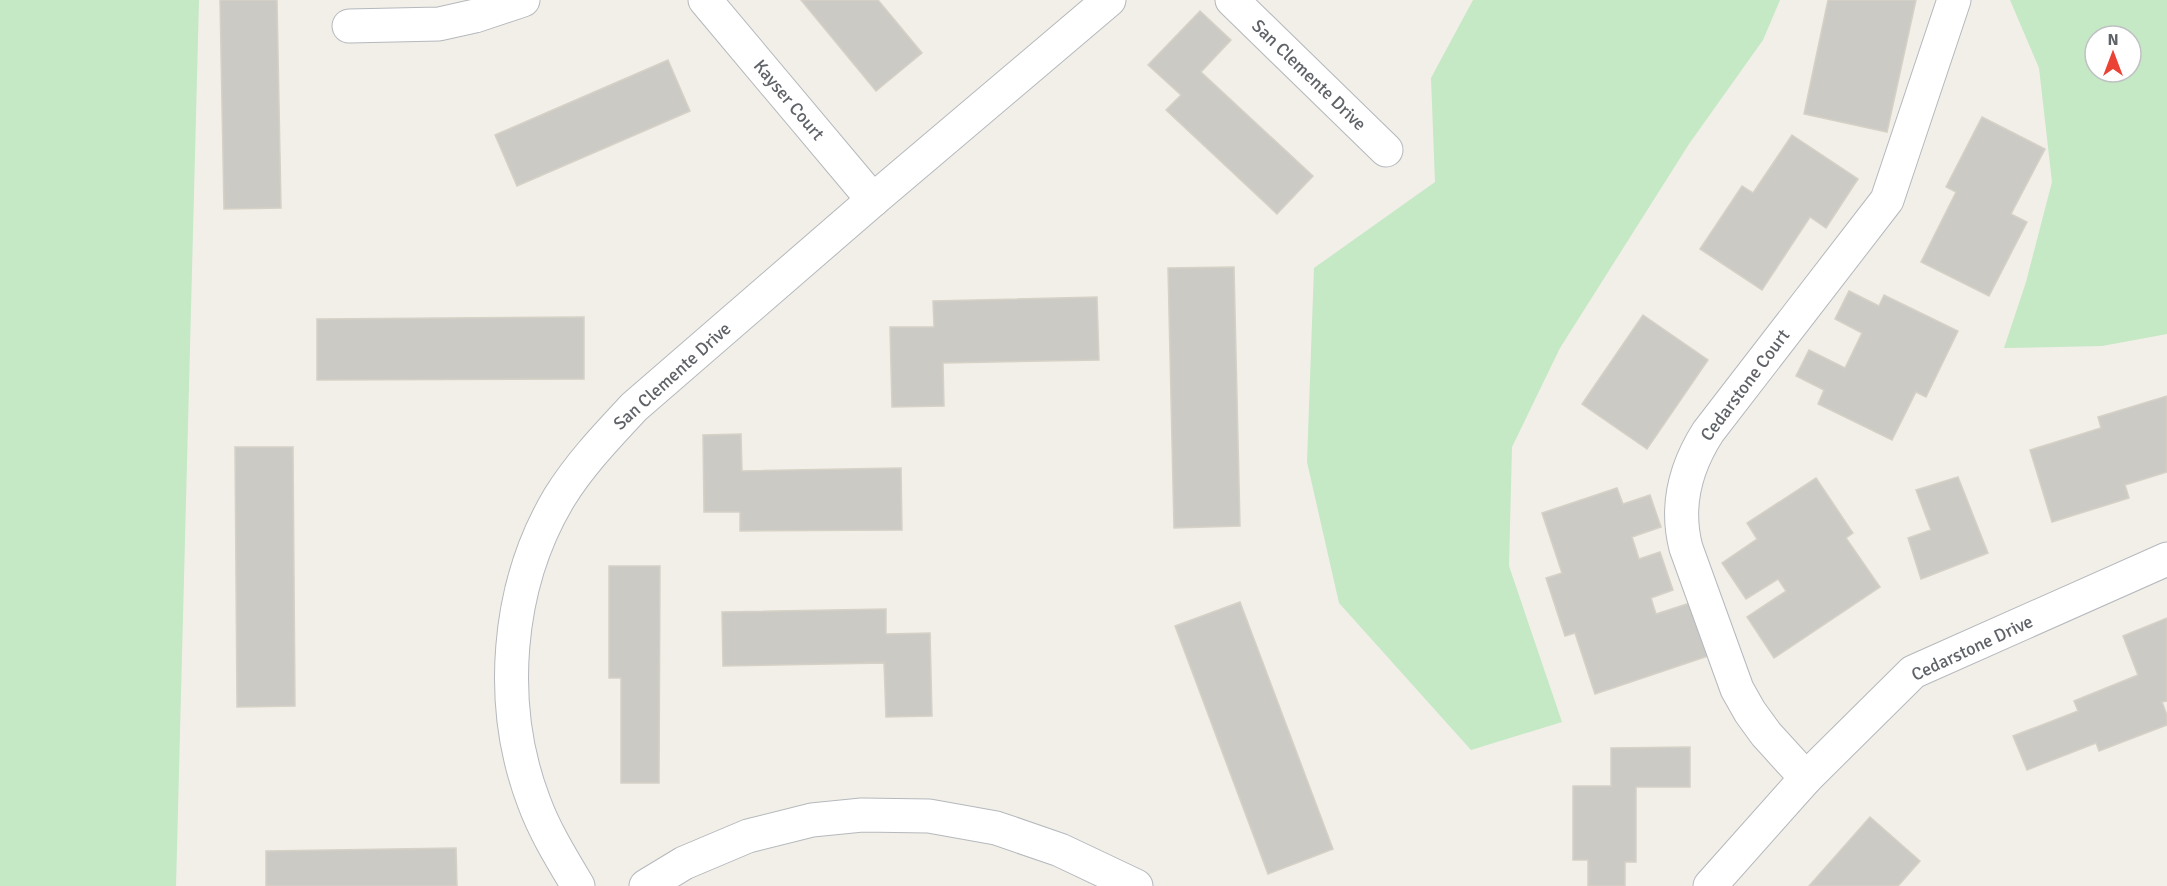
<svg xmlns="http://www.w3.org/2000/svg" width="2167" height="886" viewBox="0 0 2167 886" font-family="Signika,sans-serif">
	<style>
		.green { fill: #c5e8c5; fill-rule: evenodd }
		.building { fill: #cccac5; stroke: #d6d1c6; stroke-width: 1.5 }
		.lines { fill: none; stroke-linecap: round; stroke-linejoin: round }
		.street-casing { stroke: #b5b8bc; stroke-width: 35 }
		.street { stroke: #fff; stroke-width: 33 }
		.labels { text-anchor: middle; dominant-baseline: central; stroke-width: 6; stroke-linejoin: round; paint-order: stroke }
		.street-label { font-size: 18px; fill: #5f6368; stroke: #fff }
	</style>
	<rect width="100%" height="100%" fill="#f1efe8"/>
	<g class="green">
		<path d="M0,0H199L176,886H0Z"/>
		<path d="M1473,0H1780L1763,40L1689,144L1560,348L1512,447L1509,566L1562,722L1471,750L1339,603L1307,462L1314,268L1435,182L1431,78Z"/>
		<path d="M2010,0H2167V334L2102,346L2004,348L2026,282L2052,182L2039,68ZM2095,36H2131V72H2095Z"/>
	</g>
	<g class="building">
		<path d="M220,0H277L281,208L224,209Z"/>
		<path d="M801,0H878L922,53L876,91Z"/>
		<path d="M1828,0H1916L1887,132L1804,114Z"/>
		<path d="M1200,11L1231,40L1201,72L1313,176L1277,214L1166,110L1181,95L1148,65Z"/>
		<path d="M668,60L690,111L517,186L495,135Z"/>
		<path d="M1982,117L2045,149L2011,214L2027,222L1989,296L1921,262L1956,192L1946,187Z"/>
		<path d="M1792,135L1858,179L1826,228L1810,217L1762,290L1700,249L1742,186L1753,193Z"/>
		<path d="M1234,267L1240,526L1174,528L1168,268Z"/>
		<path d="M1849,291L1879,306L1884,295L1958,331L1926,397L1916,392L1892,440L1818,404L1824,390L1796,376L1809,350L1845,368L1862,333L1835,319Z"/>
		<path d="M1097,297L1099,360L943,363L944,406L892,407L890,327H934L933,301Z"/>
		<path d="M1643,315L1708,360L1647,449L1582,404Z"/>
		<path d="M584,317V379L317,380V319Z"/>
		<path d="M2167,396V472L2125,485L2129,498L2052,522L2030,450L2101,428L2098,417Z"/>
		<path d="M741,434L742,471L901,468L902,530L740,531V512H704L703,435Z"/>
		<path d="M235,447H293L295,706L237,707Z"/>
		<path d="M1958,477L1988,553L1921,579L1908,538L1931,530L1916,490Z"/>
		<path d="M1816,478L1853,533L1846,538L1880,587L1774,658L1747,617L1786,591L1778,579L1746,599L1722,563L1757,539L1747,523Z"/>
		<path d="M1617,488L1623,504L1650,495L1661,527L1632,537L1639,559L1660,552L1673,590L1651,598L1656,614L1690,603L1708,656L1595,694L1575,633L1565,636L1546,578L1562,573L1542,513Z"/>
		<path d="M609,566H660L659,783H621V678H609Z"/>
		<path d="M1240,602L1333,849L1268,874L1175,626Z"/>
		<path d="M886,609V634L930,633L932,716L886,717L884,663L723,666L722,612Z"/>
		<path d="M2167,618V701L2162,702L2167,715V725L2099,751L2096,743L2027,770L2013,736L2078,711L2074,701L2138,675L2123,636Z"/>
		<path d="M1690,747V787H1636V862H1625V886H1588V860H1573V786H1611V748Z"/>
		<path d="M1870,817L1920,861L1898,886H1809Z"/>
		<path d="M456,848L457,886H266V851Z"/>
	</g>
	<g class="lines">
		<defs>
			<g id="street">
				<path d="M705,0L873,200"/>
				<path d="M1232,0L1386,150"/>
				<path d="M349,26L439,24L475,16L523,0"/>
				<path d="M1806,778L1766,734L1750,712L1737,689L1686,548C1675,506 1685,468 1708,432L1887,200L1954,0"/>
				<path d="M578,886C562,859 545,832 534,802C497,705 506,587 559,498C580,464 607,436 634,407L873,200L1109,0"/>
				<path d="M646,886L684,863L748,836L812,820L862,815L929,816L996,828L1060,850L1136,886"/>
				<path d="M1710,886L1806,778L1913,672L2167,559"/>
			</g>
		</defs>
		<use href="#street" class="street-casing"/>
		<use href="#street" class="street"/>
	</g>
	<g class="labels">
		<g class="street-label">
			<text transform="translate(1309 75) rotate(44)">San Clemente Drive</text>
			<text transform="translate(789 100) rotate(50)">Kayser Court</text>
			<text transform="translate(672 376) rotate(-42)">San Clemente Drive</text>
			<text transform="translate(1745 385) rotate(-53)">Cedarstone Court</text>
			<text transform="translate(1972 648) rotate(-25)">Cedarstone Drive</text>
		</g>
	</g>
	<g transform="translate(2113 54)"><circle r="28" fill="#ffffff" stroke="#bfc1c3" stroke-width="1.5"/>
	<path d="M0-4.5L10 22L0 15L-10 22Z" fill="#ea4335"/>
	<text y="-9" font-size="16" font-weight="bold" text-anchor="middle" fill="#5f6368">N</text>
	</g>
</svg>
